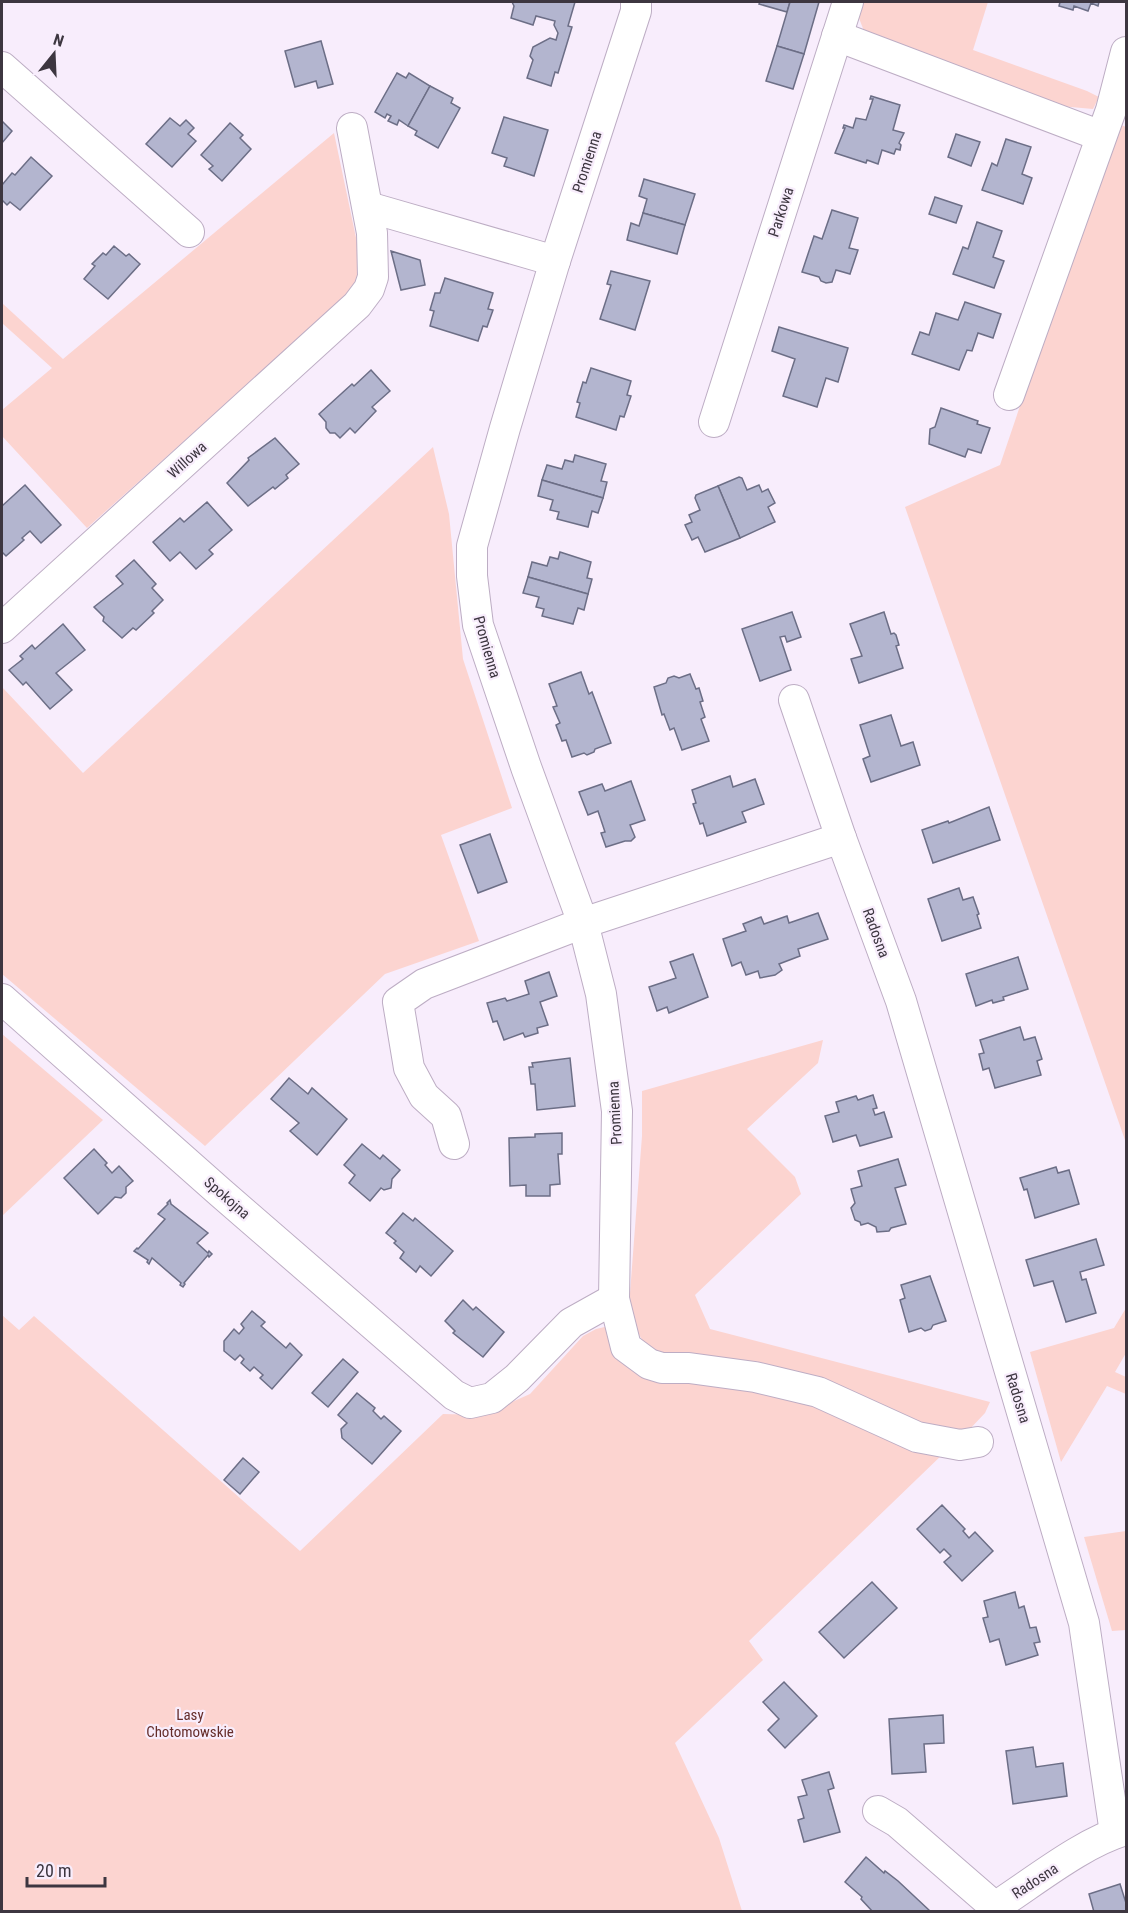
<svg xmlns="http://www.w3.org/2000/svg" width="1128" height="1913" viewBox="0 0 1128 1913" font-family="'Roboto Condensed',sans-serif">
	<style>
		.green { fill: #fcd4d0 }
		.building { fill: #b3b5cf; stroke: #6c6e86; stroke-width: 1.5 }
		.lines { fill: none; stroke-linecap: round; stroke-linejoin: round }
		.minor-casing { stroke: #bdadc4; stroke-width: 32 }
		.minor { stroke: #fff; stroke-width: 30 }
		.labels { text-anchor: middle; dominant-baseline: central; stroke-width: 4.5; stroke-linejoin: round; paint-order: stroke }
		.street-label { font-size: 15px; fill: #3d3640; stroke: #f8edfc }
		.park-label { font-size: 15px; fill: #652d2a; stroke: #f8edfc }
	</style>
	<rect width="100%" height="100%" fill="#f8edfc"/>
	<g class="green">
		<path d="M860,2H988L973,50L1087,91L1099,97L1093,109L1060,106L864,31L855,8Z"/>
		<path d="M1116,123L1126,127V1143L905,507L1000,465Z"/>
		<path d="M334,133L363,271L358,285L87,528L2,436V410L52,368L2,323V303L63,359Z"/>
		<path d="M433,447L449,514L463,659L512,808L441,835L479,941L385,974L205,1146L2,974V687L83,773Z"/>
		<path d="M2,1034L103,1120L2,1216Z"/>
		<path d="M823,1040L818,1063L747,1129L795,1177L801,1194L695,1295L710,1329L990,1402L985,1413L967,1432L928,1425L651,1351C638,1337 633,1324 629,1306L642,1136V1091Z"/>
		<path d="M1126,1308V1353L1115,1372L1126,1377V1394L1107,1386L1061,1462L1030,1352L1114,1328Z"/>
		<path d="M2,1315L19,1330L34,1316L300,1551L443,1414L483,1415L530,1394L583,1336L596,1329L609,1326L616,1344L767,1393L832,1410L945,1452L749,1641L763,1660L675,1743L719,1838L742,1911H2Z"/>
		<path d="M1126,1531V1630L1112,1631L1084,1537Z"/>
	</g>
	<g class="building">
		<path d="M512,2H575L568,26L572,27L558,73L555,72L551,86L527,78L533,60L530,56L533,47L550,38L556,40L558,33L554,25L555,21L536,16L533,25L511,18L514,6Z"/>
		<path d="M760,2H790L787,12L759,4Z"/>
		<path d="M790,2H819L804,54L777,46Z"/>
		<path d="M1060,2H1099L1098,6L1091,3L1088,11L1074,6L1073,10L1059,6Z"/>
		<path d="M321,41L333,84L318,88L316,81L295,87L285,51Z"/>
		<path d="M777,46L804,54L793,89L766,81Z"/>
		<path d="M397,73L406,78L409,73L430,86L408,126L399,120L397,125L388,121L391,116L387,114L385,118L375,112Z"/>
		<path d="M430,86L453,98L451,103L460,108L438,148L415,135L417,131L408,126Z"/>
		<path d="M871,96L900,105L893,130L904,133L899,143L901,145L900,150L896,149L894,154L882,150L878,164L867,160L866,163L835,153L845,128H843L844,125L853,128L856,118L866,120L873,99H870Z"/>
		<path d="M504,117L548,130L534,176L504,166L507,158L492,153Z"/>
		<path d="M170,118L180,126L186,120L194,128L188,134L196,141L172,167L146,144Z"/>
		<path d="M2,121L12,131L2,143Z"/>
		<path d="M230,123L243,135L240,138L251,149L222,181L209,169L213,166L201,155Z"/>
		<path d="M956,134L980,142L971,166L948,157Z"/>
		<path d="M1006,139L1031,147L1022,174L1032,178L1023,204L982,190L992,163L997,166Z"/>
		<path d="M31,157L52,176L20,210L10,202L7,205L2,200V185L12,173L15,175Z"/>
		<path d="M644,179L695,194L685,225L643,213L647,199L639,196Z"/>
		<path d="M935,197L962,206L956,223L929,214Z"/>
		<path d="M832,210L858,218L849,248L858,250L850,274L836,270L832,282L826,283L821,281L819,277L802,272L814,236L822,239Z"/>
		<path d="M643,213L685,225L677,254L627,240L631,223L639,226Z"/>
		<path d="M977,222L1002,231L993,257L1004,261L994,288L953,274L963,247L968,249Z"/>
		<path d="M114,246L126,256L129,254L140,264L108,299L84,279L95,266L92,264L103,253L106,255Z"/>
		<path d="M391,251L420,260L425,285L401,290Z"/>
		<path d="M611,271L650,281L635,330L600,319L611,285L607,284Z"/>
		<path d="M445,278L493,293L488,309L493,310L487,327L483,326L478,341L430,326L434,311L430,310L435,293H440Z"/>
		<path d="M965,302L1001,314L993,338L978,333L972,351L967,350L959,370L912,354L920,332L929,335L936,313L958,320Z"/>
		<path d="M779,327L848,348L838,382L826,378L817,407L783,396L795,359L772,351Z"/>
		<path d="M591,368L631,381L627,395L631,396L624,417L620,416L616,430L576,417L580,403L577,402L583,382L586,383Z"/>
		<path d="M371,370L390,391L372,407L376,411L355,433L350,428L340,438L335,433H330L326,428V422L319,414L352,384L354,386Z"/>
		<path d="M941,408L978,421L977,424L990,428L981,453L968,449L965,457L929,444L930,429L935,427Z"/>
		<path d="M275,438L299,464L286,475L288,478L275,489L273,487L248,506L227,483L249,460L248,458Z"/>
		<path d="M575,455L606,464L601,481L607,482L603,498L542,480L547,465L562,469L565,460L573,462Z"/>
		<path d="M739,477L742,478L747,490L759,485L762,492L768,489L775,503L768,507L775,522L740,538L718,486Z"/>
		<path d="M542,480L603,498L598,513L592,511L588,527L557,519L559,512L550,510L553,500L538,496Z"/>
		<path d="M25,485L61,525L41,543L30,531L22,538L24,540L6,556L2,552V506Z"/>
		<path d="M718,486L740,538L705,552L698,537L692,540L685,525L692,522L689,515L700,510L695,498L696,495Z"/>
		<path d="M207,502L232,530L209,550L213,554L196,569L180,552L170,561L153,542L180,518L184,522Z"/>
		<path d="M560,552L591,562L587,578L592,579L588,594L528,577L532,562L547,566L550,557L558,559Z"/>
		<path d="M134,560L156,584L152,588L163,600L152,611L154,613L136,630L133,628L122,638L103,621L104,617L94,607L123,584L116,576Z"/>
		<path d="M528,577L588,594L584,610L578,608L573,624L542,616L544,609L536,607L539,597L523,593Z"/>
		<path d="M792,612L801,637L787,642L785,636L780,637L791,670L760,681L742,629Z"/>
		<path d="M884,612L891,634L894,633L896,635L899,645L896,646L903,668L859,683L851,659L862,656L850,624Z"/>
		<path d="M63,624L85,650L56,673L72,690L50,709L26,682L23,685L9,670L23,659L20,656L32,645L35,649Z"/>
		<path d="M581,672L589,694L592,692L611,743L595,749L594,752L587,755L584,753L572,757L566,740L562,741L556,725L560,723L553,707L557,706L549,684Z"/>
		<path d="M690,674L696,689L699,688L703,701L700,702L705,717L701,719L709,741L682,750L674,728L670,730L664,714L662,715L654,687L666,683L668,678L674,676L679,678Z"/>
		<path d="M891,715L901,746L913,742L920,765L871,782L863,759L870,756L860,725Z"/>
		<path d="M730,776L733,787L755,779L764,804L742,812L746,822L707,836L703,823L700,824L693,804L696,803L692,790Z"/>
		<path d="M631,781L645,820L630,825L635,837L631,841H625L606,847L601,833L605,832L598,811L588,815L579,792L602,784L605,791Z"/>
		<path d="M989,807L1000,840L933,863L922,830L948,821L949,823Z"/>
		<path d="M490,834L507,882L478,893L460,845Z"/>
		<path d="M959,888L963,900L973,897L979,914L977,915L981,928L942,941L928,899Z"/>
		<path d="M818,913L828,939L798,949L800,956L779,964L782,970L775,975L760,978L758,971L746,975L741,962L732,966L723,939L746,931L743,924L761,917L764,924L787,916L789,923Z"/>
		<path d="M693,954L708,997L669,1013L667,1007L657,1011L649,987L676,978L670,962Z"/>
		<path d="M1018,957L1028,989L1003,997L1004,1000L993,1003L992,1000L976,1006L966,974Z"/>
		<path d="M549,972L557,996L540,1002L548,1025L537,1028L538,1033L525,1037L523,1033L504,1040L497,1021L493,1022L487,1003L505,998L507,1001L529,994L525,981Z"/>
		<path d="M1020,1027L1024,1040L1035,1037L1042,1059L1037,1061L1041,1075L995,1088L989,1068L983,1070L979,1054L984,1053L980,1040Z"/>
		<path d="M570,1058L575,1106L537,1110L535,1084H531L529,1067H533L532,1063Z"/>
		<path d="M289,1078L308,1094L312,1088L347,1119L317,1155L290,1131L299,1123L271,1099Z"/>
		<path d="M873,1095L877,1108L873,1109L875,1115L884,1112L892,1137L860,1146L856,1135L833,1142L825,1116L839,1112L836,1102L856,1096L858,1100Z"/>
		<path d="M562,1133V1154H558L560,1184L550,1185V1196H526V1185L510,1186L509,1138L535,1137V1134Z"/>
		<path d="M362,1144L380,1159L383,1155L400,1170L392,1179L391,1188L384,1190L381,1188L370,1201L349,1183L355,1175L344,1165Z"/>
		<path d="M94,1149L107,1163L105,1165L112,1173L119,1166L133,1181L126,1187V1193L121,1198L115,1197L98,1214L64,1178Z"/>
		<path d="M898,1159L906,1185L895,1188L906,1224L891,1228L889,1231L877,1232L876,1227L868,1223L861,1225L860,1222L855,1220L851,1208L855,1203L851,1189L862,1186L858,1171Z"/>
		<path d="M1056,1167L1058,1173L1069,1170L1079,1204L1035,1218L1027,1189L1024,1190L1020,1178Z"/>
		<path d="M170,1200L171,1204L208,1233L197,1243L208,1253L209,1251L212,1254L209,1257L208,1255L184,1283L185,1284L183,1287L180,1285L181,1283L152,1258L149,1264L147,1262L148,1260L134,1251L137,1248L138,1249L165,1219L158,1214L168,1204L167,1203Z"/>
		<path d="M403,1213L413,1221L415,1218L453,1251L431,1276L420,1266L416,1272L400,1258L404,1252L394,1243L396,1241L386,1233Z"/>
		<path d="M1096,1239L1104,1265L1080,1272L1082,1280L1086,1279L1096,1313L1066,1322L1053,1281L1034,1286L1026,1260Z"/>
		<path d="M930,1276L946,1321L933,1325L931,1329L925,1331L921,1328L909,1332L900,1300L905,1298L901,1285Z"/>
		<path d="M463,1300L473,1310L476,1307L504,1332L483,1357L453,1333L455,1331L445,1321Z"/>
		<path d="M252,1311L265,1322L261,1326L286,1348L290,1343L302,1355L272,1389L260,1378L263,1375L254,1367L250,1371L241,1363L244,1359L240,1355L235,1360L224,1351V1341L234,1329L239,1334L244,1328L241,1324Z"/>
		<path d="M343,1359L358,1372L328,1407L312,1393Z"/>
		<path d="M357,1393L375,1408L373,1411L381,1419L384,1416L401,1431L372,1464L342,1438L341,1429L347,1423L338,1415Z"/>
		<path d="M243,1458L259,1472L240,1494L224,1480Z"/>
		<path d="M942,1505L965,1529L963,1531L969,1538L975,1532L993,1551L962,1581L944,1562L951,1556L944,1549L940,1553L917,1529Z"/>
		<path d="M872,1582L897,1608L844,1658L819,1632Z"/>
		<path d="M1015,1592L1019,1608L1024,1606L1030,1628L1036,1627L1040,1642L1034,1643L1038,1655L1006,1665L999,1639L990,1642L983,1618L988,1617L984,1601Z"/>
		<path d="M784,1682L817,1716L785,1748L768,1730L779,1719L763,1702Z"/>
		<path d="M943,1715L944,1743L924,1744L926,1772L892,1774L889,1719Z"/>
		<path d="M1033,1747L1036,1767L1063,1763L1067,1796L1013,1804L1006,1751Z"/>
		<path d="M829,1772L834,1788L828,1790L840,1832L804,1842L798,1820L804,1818L798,1797L807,1795L802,1780Z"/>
		<path d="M866,1857L884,1873L885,1871L898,1881L930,1911L873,1912L861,1899L862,1897L845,1882Z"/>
		<path d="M1120,1884L1126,1903V1912H1094L1089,1894Z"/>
	</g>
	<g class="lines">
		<defs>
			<g id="minor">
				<path d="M636,2V11L555,261L505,428L472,546V576L478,625L526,767L583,923L601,994L617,1111L614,1299L626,1347L649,1364L662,1368H689L755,1377L818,1392L917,1437L960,1445L978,1442"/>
				<path d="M837,36L1101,136"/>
				<path d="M2,67L189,232"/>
				<path d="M368,207L555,261"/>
				<path d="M1009,395L1111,110L1126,52"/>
				<path d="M714,422L848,2"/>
				<path d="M2,628L357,305L369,289L373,277L372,233L352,128"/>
				<path d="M794,700L841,838L901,1001L1084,1623L1115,1833"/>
				<path d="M2,999L221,1193L454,1395L470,1403L492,1398L517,1378L571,1323L614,1299"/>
				<path d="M454,1144L446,1116L424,1096L409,1068L398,1002L424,984L583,923L841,838"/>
				<path d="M878,1811L897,1822L995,1907C1034,1882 1083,1842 1126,1830"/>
			</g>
		</defs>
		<use href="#minor" class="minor-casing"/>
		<use href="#minor" class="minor"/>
	</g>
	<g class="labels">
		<g class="street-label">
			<text transform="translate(587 162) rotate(-72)">Promienna</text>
			<text transform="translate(781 212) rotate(-72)">Parkowa</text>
			<text transform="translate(187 460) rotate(-42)">Willowa</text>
			<text transform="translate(487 647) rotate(74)">Promienna</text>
			<text transform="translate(876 933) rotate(70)">Radosna</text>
			<text transform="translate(615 1113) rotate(-93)">Promienna</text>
			<text transform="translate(227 1198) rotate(41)">Spokojna</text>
			<text transform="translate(1018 1398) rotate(73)">Radosna</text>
			<text transform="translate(1035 1881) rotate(-33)">Radosna</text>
		</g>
		<g class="park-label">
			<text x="190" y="1715">Lasy<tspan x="190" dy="17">Chotomowskie</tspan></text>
		</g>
	</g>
	<rect width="1128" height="1913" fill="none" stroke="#3d3640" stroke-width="6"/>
	<g transform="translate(54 54) rotate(18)" stroke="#f8edfc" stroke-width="4.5" paint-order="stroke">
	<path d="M0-4.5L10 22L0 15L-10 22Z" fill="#3d3640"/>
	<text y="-9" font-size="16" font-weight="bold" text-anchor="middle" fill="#3d3640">N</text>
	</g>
	<path d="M27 1877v9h78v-9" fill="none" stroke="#3d3640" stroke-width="3"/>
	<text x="36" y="1877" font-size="18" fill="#3d3640" stroke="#f8edfc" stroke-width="4.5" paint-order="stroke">20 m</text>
</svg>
